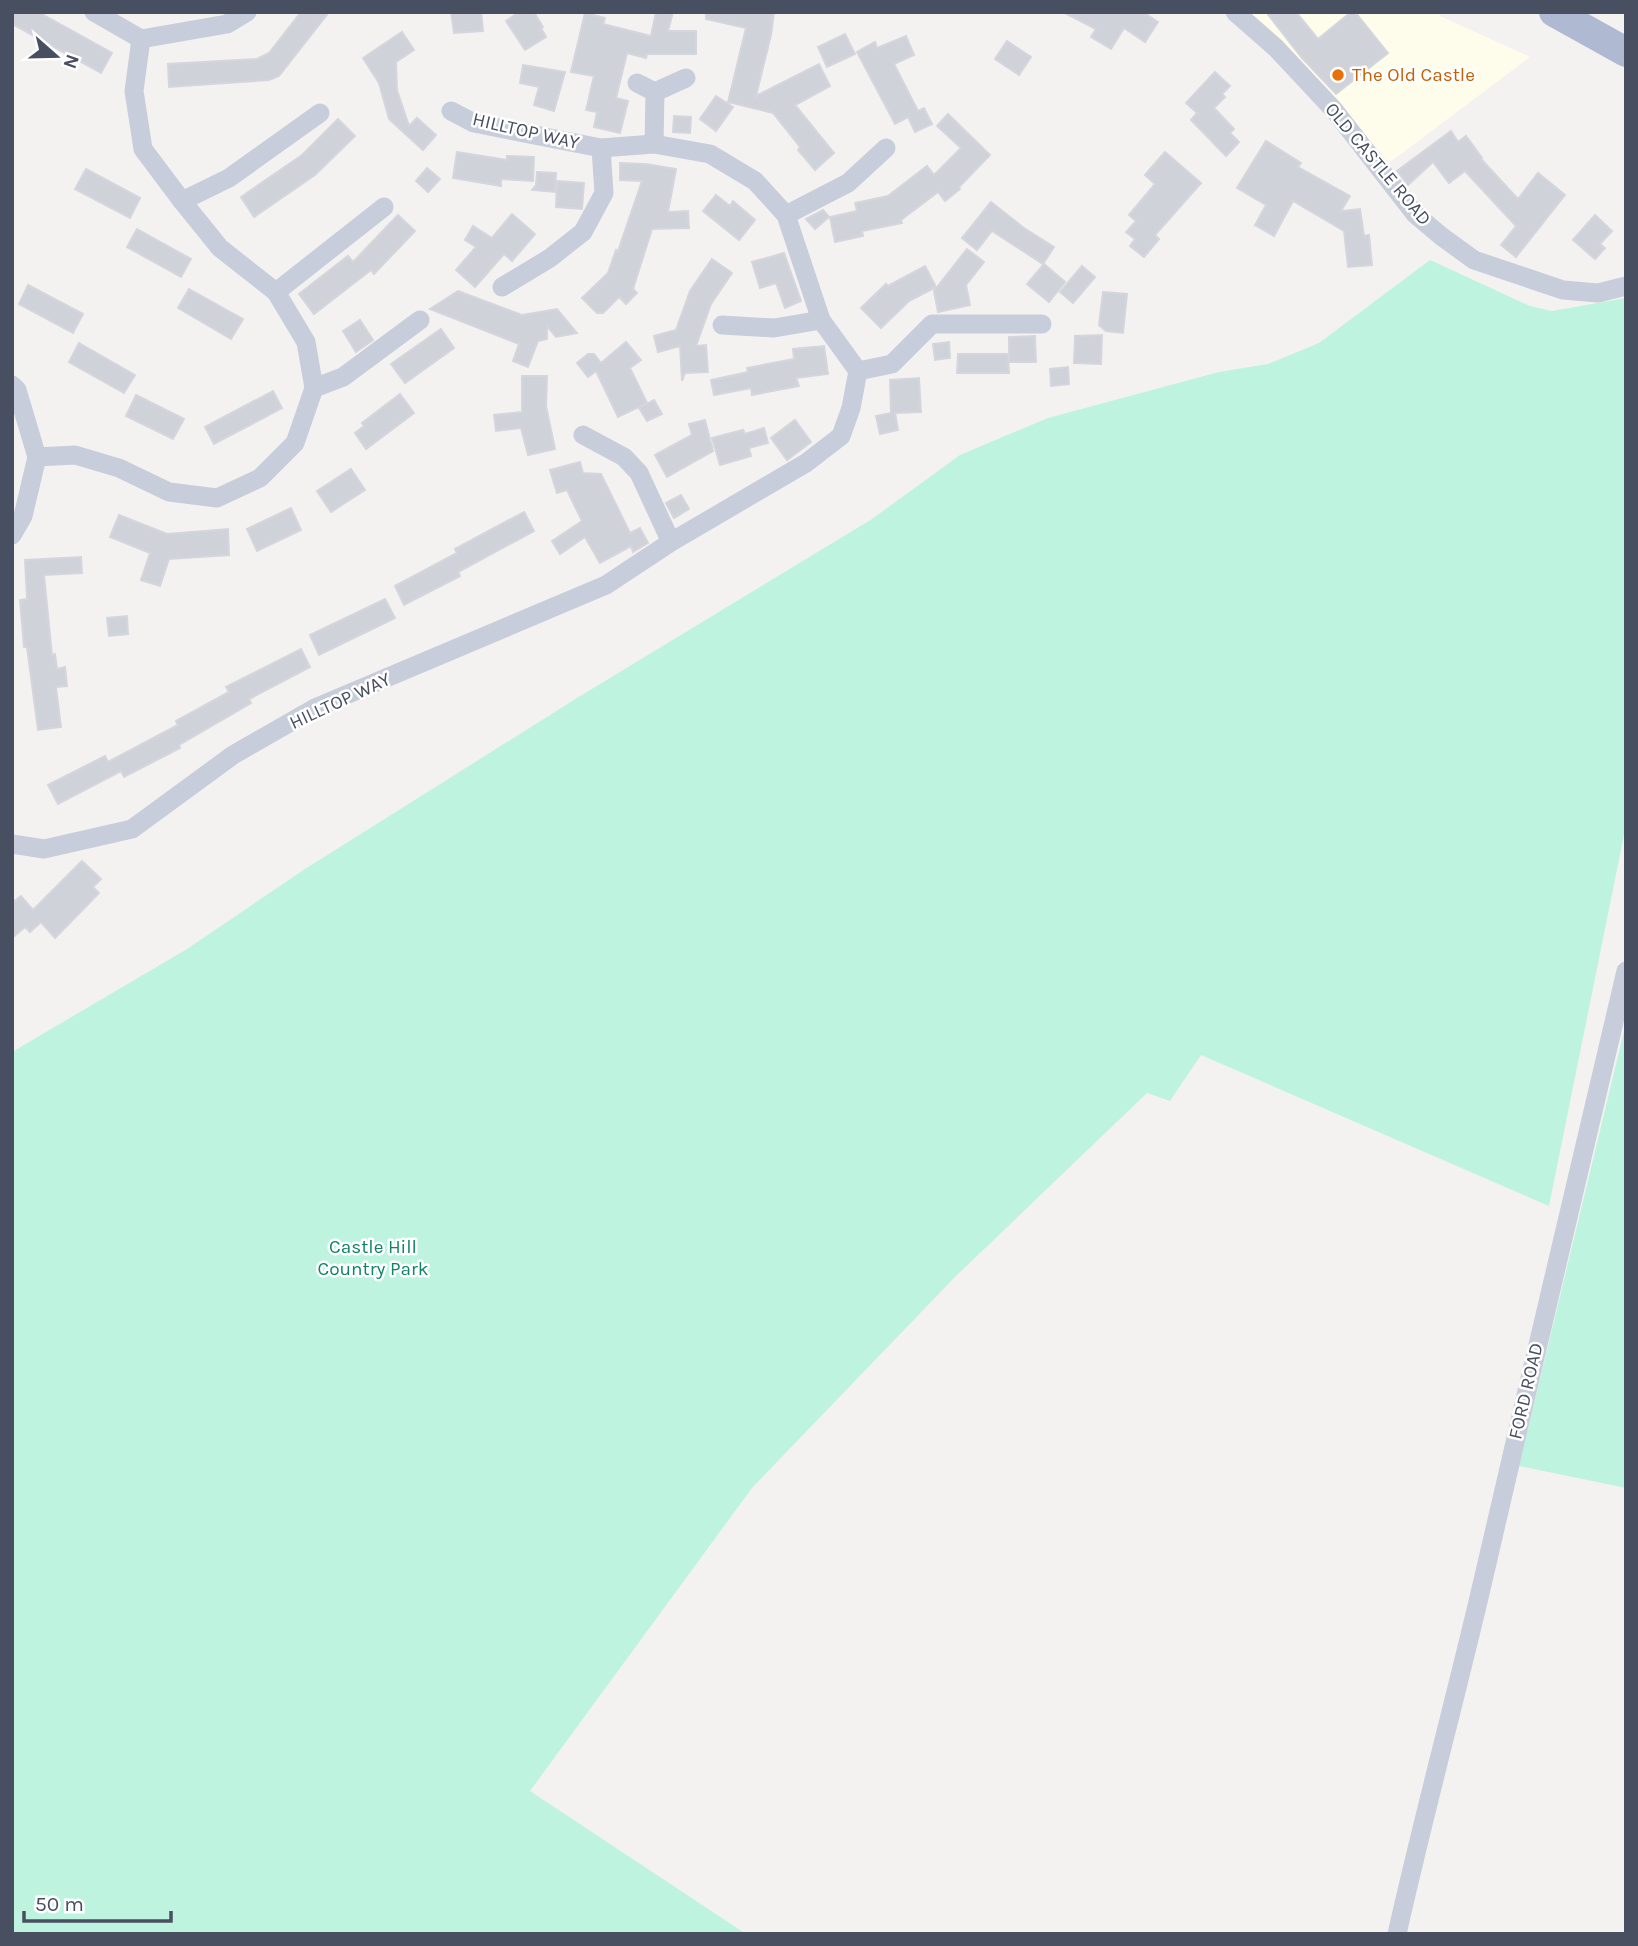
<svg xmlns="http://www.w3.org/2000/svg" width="1638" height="1946" viewBox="0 0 1638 1946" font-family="Karla,sans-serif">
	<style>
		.commercial { fill: #fefdec }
		.green { fill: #bef3df }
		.building { fill: #d0d2d9; stroke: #d5d6dd; stroke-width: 2 }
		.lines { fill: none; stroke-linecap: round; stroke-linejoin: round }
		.street { stroke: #c7cdda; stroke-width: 19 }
		.primary { stroke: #b0b9d2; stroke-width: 30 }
		.food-dot { fill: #e8710a; stroke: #fff; stroke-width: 2.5 }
		.labels { text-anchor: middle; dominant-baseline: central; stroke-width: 5; stroke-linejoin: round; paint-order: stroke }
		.food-label { font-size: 19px; fill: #c56008; stroke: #fff; text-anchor: start }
		.street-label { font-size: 19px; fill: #484f61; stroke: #fff }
		.park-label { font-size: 19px; fill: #108466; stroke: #fff }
	</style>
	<rect width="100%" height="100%" fill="#f4f2f1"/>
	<path class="commercial" d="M1249,12H1440V16L1530,57L1389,163L1336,100Z"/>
	<g class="green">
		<path d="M1430,260L1530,306L1552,311L1626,298V825L1549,1206L1201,1055L1170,1101L1147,1093L955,1277L752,1488L530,1791L746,1934H12V1052L187,949L305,869L577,698L872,519L960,455L1048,418L1219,372L1268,364L1319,343Z"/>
		<path d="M1626,1023V1488L1519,1466Z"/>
	</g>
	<g class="building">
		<path d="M12,12H38L112,53L101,73L12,24Z"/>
		<path d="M301,12H329L279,76L269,80L169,87L168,64L257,59L269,53Z"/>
		<path d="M451,12H481L483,31L454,33Z"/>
		<path d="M519,12H534L543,27L541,28L546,37L525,50L506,21Z"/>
		<path d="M656,12H673L668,31H696V54H647L646,58L627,53L616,98L628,101L620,133L594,127L597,112L586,110L594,76L571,72L585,13L605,18L603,24L651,36Z"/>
		<path d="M706,12H774L771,35L756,96L819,64L830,86L795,105L834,153L815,170L798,150L800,147L773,113L728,102L746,28L706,19Z"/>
		<path d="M1063,12H1143L1158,22L1145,42L1124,28L1111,49L1091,37L1096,29Z"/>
		<path d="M1266,12H1296L1318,39L1351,12H1355L1388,53L1336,94L1302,58Z"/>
		<path d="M402,32L414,50L396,62L397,90L409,126L417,118L436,135L423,150L389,119L379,83L363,58Z"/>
		<path d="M845,34L855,54L827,67L818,47Z"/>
		<path d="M906,36L914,55L894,64L918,111L924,108L932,124L915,132L908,117L895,124L857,52L875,42L877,48Z"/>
		<path d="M1007,41L1031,57L1019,75L995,59Z"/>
		<path d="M523,65L565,72L554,111L534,105L539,87L520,83Z"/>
		<path d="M1215,72L1230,86L1222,94L1225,97L1214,108L1234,129L1230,133L1239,142L1226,156L1191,120L1197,113L1186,103Z"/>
		<path d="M716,96L733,107L716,131L700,119Z"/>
		<path d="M948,114L990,155L959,187L960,189L945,201L938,192L901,220L902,223L862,231L863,236L835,242L830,217L857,211L855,203L888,196L927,166L934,175L961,148L937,126Z"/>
		<path d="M674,116L691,117L690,133L673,132Z"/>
		<path d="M338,119L355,136L315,175L254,217L241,197L302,155Z"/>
		<path d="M1451,131L1458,142L1466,136L1482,158L1481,159L1518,199L1538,173L1565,195L1516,257L1501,245L1516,226L1465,171L1449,183L1433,162L1408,185L1397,171Z"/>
		<path d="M1266,141L1301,163L1298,167L1350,196L1341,211L1360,209L1364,236L1369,235L1372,265L1348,267L1344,231L1293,201L1274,236L1255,225L1266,205L1237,188Z"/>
		<path d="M457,152L507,160V156L534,157L533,181L501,179V186L453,178Z"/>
		<path d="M1165,152L1201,183L1155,235L1159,239L1144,257L1130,246L1135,239L1126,232L1136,221L1129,215L1155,184L1145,175Z"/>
		<path d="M620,163L646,164L676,169L668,212L688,211L689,228L652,229L633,289L637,293L626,304L619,297L603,313H597L582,298L608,273L616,250L618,251L642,181L620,180Z"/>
		<path d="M427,168L440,179L428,192L416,181Z"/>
		<path d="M86,169L140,198L130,218L75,189Z"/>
		<path d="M537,172L556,173L555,192L532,190L536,185Z"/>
		<path d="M557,181L584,183L582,209L556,207Z"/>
		<path d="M716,195L730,206L733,201L755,220L739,240L703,211Z"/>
		<path d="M991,202L1024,228L1054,247L1043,264L992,231L977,250L962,238Z"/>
		<path d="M823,210L829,217L815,229L806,219Z"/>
		<path d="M512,214L535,234L512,261L504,254L475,287L456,270L476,247L465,240L473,226L492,238Z"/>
		<path d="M398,215L415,231L374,274L371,270L314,314L299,294L348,256L353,262Z"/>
		<path d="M1595,215L1612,231L1600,244L1605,248L1595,259L1573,240Z"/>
		<path d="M137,229L191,259L181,277L127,247Z"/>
		<path d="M967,249L984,262L966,285L970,305L938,312L934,291Z"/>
		<path d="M784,253L801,301L785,308L776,283L760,288L752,262Z"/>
		<path d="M712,259L732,273L711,304L696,346L706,345L708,372L685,373L682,381L680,346L658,352L654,336L676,330L690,291Z"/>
		<path d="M1044,264L1065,282L1049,302L1027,284Z"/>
		<path d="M925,266L936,287L909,301L881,328L861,308L886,284L888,286Z"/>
		<path d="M1082,266L1095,277L1073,303L1060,292Z"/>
		<path d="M28,285L83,314L73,333L19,304Z"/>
		<path d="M189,289L243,319L231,339L178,308Z"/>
		<path d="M458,291L522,315L557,309L577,333L556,337L547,326V339L538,341L528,367L513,361L519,344L430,309Z"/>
		<path d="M1103,292L1127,294L1123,333L1106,331L1099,325Z"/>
		<path d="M360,320L373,340L356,352L343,331Z"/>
		<path d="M441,329L454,348L405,383L391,364Z"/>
		<path d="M1102,335L1101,364L1074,363L1075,336Z"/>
		<path d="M1035,336L1036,362H1009V337Z"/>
		<path d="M626,342L641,360L630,368L647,403L618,417L596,371L588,377L577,363L588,354H594L601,363Z"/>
		<path d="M949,342L950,358L935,360L933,344Z"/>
		<path d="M79,343L135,375L124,393L69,362Z"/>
		<path d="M824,346L828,374L796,378L799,386L752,395L751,388L714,395L711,380L748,372L747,368L794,359L793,349Z"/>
		<path d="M958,354H1008L1009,373H957Z"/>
		<path d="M1068,367L1069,384L1051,386L1050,369Z"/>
		<path d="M522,376H547L546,406L555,449L528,455L521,428L496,431L494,415L522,412Z"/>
		<path d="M919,378L921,412L895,413L898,430L880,434L876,416L891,413L890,380Z"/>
		<path d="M273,391L282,408L214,444L205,427Z"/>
		<path d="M400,394L414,413L366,449L355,433L364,426L362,423Z"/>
		<path d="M136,395L184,419L173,439L126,416Z"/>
		<path d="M654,400L662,414L647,421L639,408Z"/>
		<path d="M705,420L713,451L667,477L655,455L692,435L689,424Z"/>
		<path d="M795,420L811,442L787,460L771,438Z"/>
		<path d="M764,428L768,443L749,448L751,456L720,465L712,438L743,430L745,434Z"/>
		<path d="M580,462L583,473L601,474L630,533L640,528L648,543L633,552L631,546L600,563L585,537L560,554L552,541L582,521L567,490L557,493L550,470Z"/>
		<path d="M351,469L365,490L331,512L317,491Z"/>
		<path d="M681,495L689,509L674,518L666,503Z"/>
		<path d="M291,508L301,530L257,551L247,529Z"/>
		<path d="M524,512L534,531L458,572L460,576L404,605L395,586L457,553L455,549Z"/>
		<path d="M119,515L167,534L228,529L229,555L169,559L160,586L141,580L150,553L110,537Z"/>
		<path d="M81,557L82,573L44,575L52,655L55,654L57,669L65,667L67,686L56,687L61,727L38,730L27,647H24L20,600L27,599L25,560Z"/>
		<path d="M385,599L395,618L319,655L310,635Z"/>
		<path d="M127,616L128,634L109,636L107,618Z"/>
		<path d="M301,649L310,667L249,699L251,703L179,745L180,748L124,777L121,771L58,804L48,785L105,756L108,762L178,725L176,721L229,692L226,687Z"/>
		<path d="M82,861L101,879L93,887L99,893L55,938L41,922L30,932L25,927L12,938V903L21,896L33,910Z"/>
	</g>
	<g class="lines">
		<g class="street">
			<path d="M94,12L141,39L227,24L247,12"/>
			<path d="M1235,12L1276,48L1334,110L1415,214L1441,236L1474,260L1563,290L1598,293L1626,286"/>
			<path d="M637,83L655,92"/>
			<path d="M654,144L655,92L686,78"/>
			<path d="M182,201L229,178L320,113"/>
			<path d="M786,215L848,183L886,148"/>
			<path d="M502,287L550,258L583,232L604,193L601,148"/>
			<path d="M276,292L384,207"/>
			<path d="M722,325L774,328L821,320"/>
			<path d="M858,371L892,364L932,324H1042"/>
			<path d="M12,385L17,390L37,457L23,516L12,535"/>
			<path d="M314,388L343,377L420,320"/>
			<path d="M583,435L624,457L639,473L671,542"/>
			<path d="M37,457L75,455L119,468L169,492L217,498L260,478L295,443L314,388L306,342L276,292L220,248L182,201L143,149L134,91L141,39"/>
			<path d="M12,844L44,849L132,829L233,755L315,708L606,585L671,542L806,463L841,436L851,408L858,371L821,320L786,215L755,181L710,154L654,144L601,148L474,123L451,111"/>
			<path d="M1397,1934C1423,1818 1454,1704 1481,1589C1529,1383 1576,1177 1626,971"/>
		</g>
		<path class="primary" d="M1554,12L1626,52"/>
	</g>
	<circle class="food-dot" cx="1338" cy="75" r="7"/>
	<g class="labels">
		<g class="food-label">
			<text x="1352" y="75">The Old Castle</text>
		</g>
		<g class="street-label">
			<text transform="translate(526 131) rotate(13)">HILLTOP WAY</text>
			<text transform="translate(1378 164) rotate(50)">OLD CASTLE ROAD</text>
			<text transform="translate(340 701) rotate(-25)">HILLTOP WAY</text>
			<text transform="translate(1526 1391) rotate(-77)">FORD ROAD</text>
		</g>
		<g class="park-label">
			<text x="373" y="1247">Castle Hill<tspan x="373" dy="22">Country Park</tspan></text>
		</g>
	</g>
	<rect width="1638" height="1946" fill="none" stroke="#484f61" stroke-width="28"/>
	<g transform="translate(56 56) rotate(110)" stroke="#ffffff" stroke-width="5" paint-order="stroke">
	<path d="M0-5L12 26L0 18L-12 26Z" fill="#484f61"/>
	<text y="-10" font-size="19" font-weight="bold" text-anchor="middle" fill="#484f61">N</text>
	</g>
	<path d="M24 1911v10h147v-10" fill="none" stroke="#484f61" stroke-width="3.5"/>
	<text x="35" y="1911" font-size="21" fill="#484f61" stroke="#ffffff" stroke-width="5" paint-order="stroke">50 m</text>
</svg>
